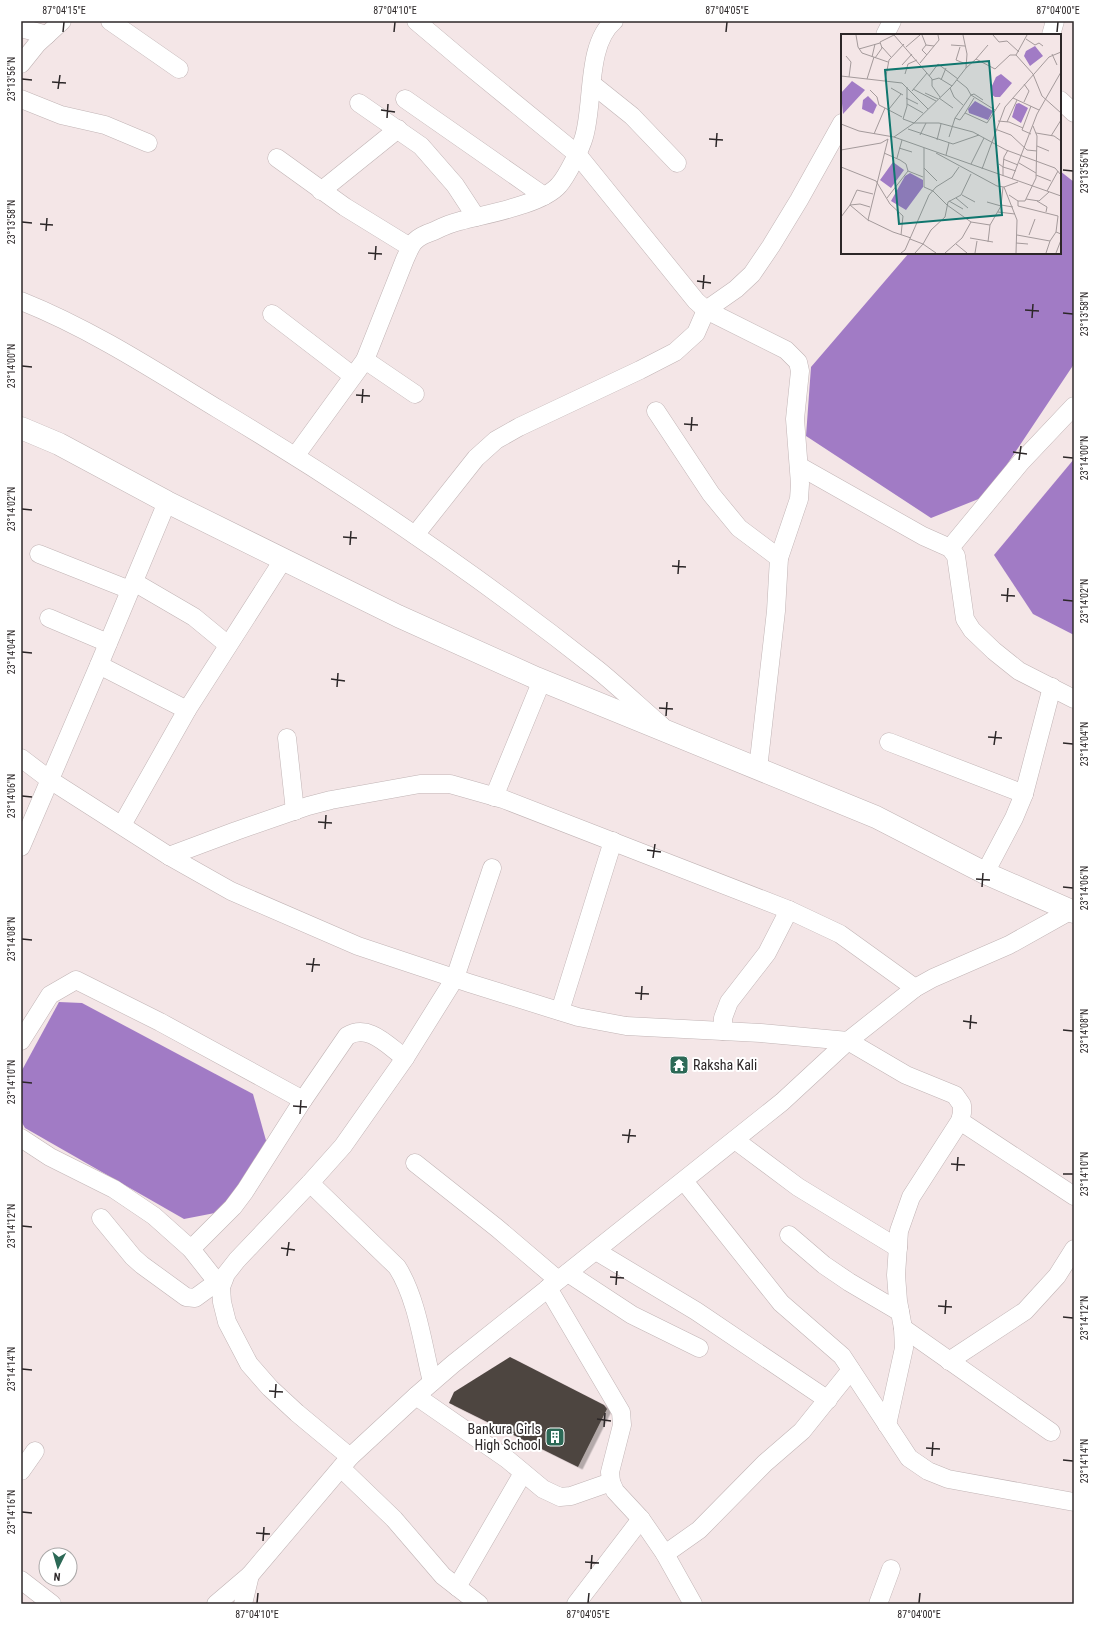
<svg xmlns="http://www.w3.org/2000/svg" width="1095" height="1625" viewBox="0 0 1095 1625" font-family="'Roboto Condensed',sans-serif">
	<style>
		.water { fill: #a17bc5 }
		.building { fill: #4e4440; filter: url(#shadow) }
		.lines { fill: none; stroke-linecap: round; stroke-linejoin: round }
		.street-casing { stroke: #c1b4b5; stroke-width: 19 }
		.secondary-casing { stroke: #c1b4b5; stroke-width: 23 }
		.street { stroke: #fff; stroke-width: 18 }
		.secondary { stroke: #fff; stroke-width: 22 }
		.ticks { fill: none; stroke: #2c2728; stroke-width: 1.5 }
		.labels { text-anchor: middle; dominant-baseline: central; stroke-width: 4; stroke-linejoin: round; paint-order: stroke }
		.poi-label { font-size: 14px; fill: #2c2728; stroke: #fff; text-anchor: start }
		.inset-road { fill: none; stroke: #a49a9b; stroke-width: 1 }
		.view { fill: #0f766e; fill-opacity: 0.15; stroke: #0f766e; stroke-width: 2 }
		.inset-edge { fill: none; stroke: #2c2728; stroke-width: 2 }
		.neatline { fill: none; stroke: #2c2728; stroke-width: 1.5 }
		.ticks-label { font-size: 10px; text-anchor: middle; fill: #2c2728 }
	</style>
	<defs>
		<filter id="shadow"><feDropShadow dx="4.5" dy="2.5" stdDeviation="0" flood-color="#0004"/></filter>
	</defs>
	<rect width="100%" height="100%" fill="#f4e6e7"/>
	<g class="water">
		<path d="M1060,171L1074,182V364L986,496L931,518L806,436L811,367L909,253H1060Z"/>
		<path d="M1074,459V635L1033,614L994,555Z"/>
		<path d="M59,1002L82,1003L253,1094L267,1144L220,1212L184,1219L25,1128L21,1121V1072Z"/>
	</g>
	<path class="building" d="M510,1357L604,1405L607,1409L578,1467L449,1403L454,1392Z"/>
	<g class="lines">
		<defs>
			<g id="street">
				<path d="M110,21L179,69"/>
				<path d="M416,21L467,64L577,154L696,301L706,310L786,350L798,362L800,371L795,419L800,484L799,499L779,558L776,611L758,769"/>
				<path d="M21,28L47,35"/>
				<path d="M885,35L892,21"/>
				<path d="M1051,35L1055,21"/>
				<path d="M21,64L37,44L62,21"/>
				<path d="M592,84L632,116L677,163"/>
				<path d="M21,99L61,115L105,125L148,143"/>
				<path d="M405,99L544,196"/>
				<path d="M1060,100L1074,113"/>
				<path d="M359,103L421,146L455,185L476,217"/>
				<path d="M277,158L345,207L410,247"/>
				<path d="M321,191L398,129"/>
				<path d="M21,301C91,329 154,370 218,409C350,488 477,574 598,670C620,688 641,708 662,726"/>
				<path d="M272,314L353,376"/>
				<path d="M365,360L415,394"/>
				<path d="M656,411L711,494L739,528L779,558"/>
				<path d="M296,455L365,360L405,259C408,253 410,246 415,241C420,236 428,233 434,231C442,227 451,223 460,221C485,214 542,205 559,185C567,176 581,148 584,137C594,104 586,44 614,21"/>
				<path d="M799,466L923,536L950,548L956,556L965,619L972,630L994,651L1019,671L1074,699"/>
				<path d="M415,535L476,458L496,440L519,427L640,370L675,352L696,333L706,310L736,289L752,274L771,246L799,200L842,123"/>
				<path d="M950,548L1021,462L1074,406"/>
				<path d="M39,554L130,590"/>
				<path d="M134,582L194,617L228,645"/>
				<path d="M49,618L108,643"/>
				<path d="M99,665L187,710"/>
				<path d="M287,738L295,811"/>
				<path d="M889,742L1024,794"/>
				<path d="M21,758L50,780L169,856L231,891L358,946L469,983L578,1017L626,1026L761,1033L848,1041L906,1075L955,1095L962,1105V1113L960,1121L911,1197L899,1231L896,1275L898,1301L903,1328L904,1348L887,1425"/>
				<path d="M494,797L542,680"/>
				<path d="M122,825L187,710L283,560"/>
				<path d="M21,847L99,665L167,502"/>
				<path d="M169,856L236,831L308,806L331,800L420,784H450L503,799L789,910L840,934L915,988"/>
				<path d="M985,873L1014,818L1024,794L1052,687"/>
				<path d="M560,1011L613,841"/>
				<path d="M723,1031V1018L729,1002L767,953L789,910"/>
				<path d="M21,1041L50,995L76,980L160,1022L303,1100L347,1036C369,1023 388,1046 405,1058"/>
				<path d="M960,1121L1074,1196"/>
				<path d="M21,1138L50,1157L114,1189L154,1216L191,1249L221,1287"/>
				<path d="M735,1140L798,1187L898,1248"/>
				<path d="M415,1163L497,1228L558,1280"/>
				<path d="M684,1181L781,1303L842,1356L909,1458L928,1471L948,1479L1074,1502"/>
				<path d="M310,1183L397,1267C417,1298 423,1346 432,1382"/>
				<path d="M101,1218L133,1257L142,1265L186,1297L195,1298L217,1282"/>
				<path d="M789,1235L824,1265L849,1282L900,1312"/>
				<path d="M191,1249L233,1207L245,1191L303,1100"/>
				<path d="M596,1251L696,1311L828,1400"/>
				<path d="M568,1273L632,1315L699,1348"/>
				<path d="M548,1288L621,1412L622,1425L610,1472L611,1482L615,1491L641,1519L665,1554L693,1604"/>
				<path d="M903,1328L1051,1432"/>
				<path d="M949,1361L1025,1311L1057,1276L1074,1249"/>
				<path d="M416,1396L507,1459L543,1489L560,1497L571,1496L611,1482"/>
				<path d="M350,1457L297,1413L270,1388L249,1364L227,1322L222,1302L221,1287L226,1274L237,1260L310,1183L343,1146L405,1058L455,978L492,868"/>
				<path d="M341,1468L394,1519L443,1576L479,1604"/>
				<path d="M21,1471L35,1451"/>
				<path d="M665,1554L699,1530L765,1463L802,1431L851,1370"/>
				<path d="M21,1580L52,1604"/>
				<path d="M457,1587L523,1473"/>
				<path d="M216,1604L250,1575"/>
				<path d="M243,1604L250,1575L350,1457L416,1396L453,1364L782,1102L848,1041L915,988L933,978L1009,945L1070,911"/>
				<path d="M576,1604L641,1519"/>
				<path d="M878,1604L891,1569"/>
			</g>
			<path id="secondary" d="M21,428L59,444L167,502L398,616L536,678L876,817L985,873L1074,912"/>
		</defs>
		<use href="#street" class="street-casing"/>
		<use href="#secondary" class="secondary-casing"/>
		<use href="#street" class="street"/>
		<use href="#secondary" class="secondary"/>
	</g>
	<path class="ticks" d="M63,32L64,22M394,32L395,22M726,32L727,22M1057,32L1058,22M22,79L32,80M52,82L66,83M58,89L60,75M381,110L395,112M387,118L388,104M709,139L723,140M716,147L717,133M1063,170L1073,171M22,222L32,223M40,224L53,225M46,231L47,218M368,253L382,254M375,260L376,246M697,281L711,283M703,289L704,275M1025,310L1039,311M1063,313L1073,314M1032,318L1033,304M22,366L32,367M356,395L370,396M362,403L363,389M684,424L698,425M691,431L692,417M1013,452L1027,454M1063,457L1073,458M1019,460L1021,446M22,509L32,510M343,537L357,538M350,545L351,531M672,566L686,567M678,574L679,560M1001,595L1015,596M1063,600L1073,601M1007,602L1008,588M22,652L32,653M331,679L345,681M337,687L338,673M659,708L673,709M666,716L667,702M988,737L1002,738M1063,743L1073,744M994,745L996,731M22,796L32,797M318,822L332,823M325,829L326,815M647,850L661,852M653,858L655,844M976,879L990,880M982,887L983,873M1063,887L1073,888M22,939L32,940M306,964L320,965M312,972L314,958M635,993L649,994M641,1000L642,986M963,1021L977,1023M970,1029L971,1015M1063,1030L1073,1031M22,1082L32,1083M293,1106L307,1107M300,1114L301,1100M622,1135L636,1136M628,1143L630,1129M951,1164L965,1165M957,1171L958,1157M1063,1174H1073M22,1226L32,1227M281,1248L295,1250M287,1256L289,1242M610,1277L624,1278M616,1285L617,1271M938,1306L952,1307M945,1314L946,1300M1063,1317L1073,1318M22,1369L32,1370M269,1391L283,1392M275,1398L276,1384M597,1419L611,1421M604,1427L605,1413M926,1448L940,1449M932,1456L933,1442M1063,1460L1073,1461M22,1512L32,1513M256,1533L270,1534M263,1541L264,1527M585,1562L599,1563M591,1569L592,1555M257,1603L258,1593M588,1603L589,1593M919,1603L920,1593"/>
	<defs>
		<symbol id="temple-square" viewBox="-11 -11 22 22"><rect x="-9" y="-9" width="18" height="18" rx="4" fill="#2c6956" stroke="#fff"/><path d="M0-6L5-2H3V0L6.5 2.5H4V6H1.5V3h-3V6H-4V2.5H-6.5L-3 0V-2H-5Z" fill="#fff"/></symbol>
		<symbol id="building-square" viewBox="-11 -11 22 22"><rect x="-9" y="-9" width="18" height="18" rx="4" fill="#2c6956" stroke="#fff"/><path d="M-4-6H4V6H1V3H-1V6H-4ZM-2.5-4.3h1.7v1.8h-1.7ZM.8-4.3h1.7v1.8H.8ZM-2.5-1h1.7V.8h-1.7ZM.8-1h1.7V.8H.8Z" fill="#fff"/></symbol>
	</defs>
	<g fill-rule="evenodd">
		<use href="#temple-square" x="668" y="1054" width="22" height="22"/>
		<use href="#building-square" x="544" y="1426" width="22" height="22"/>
	</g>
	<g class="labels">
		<g class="poi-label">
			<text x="693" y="1065">Raksha Kali</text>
			<text x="541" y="1429" text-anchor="end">Bankura Girls<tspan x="541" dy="16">High School</tspan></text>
		</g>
	</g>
	<g transform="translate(841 34)">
		<rect width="220" height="220" fill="#f4e6e7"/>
		<path d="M194,12L202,22L189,32L183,22L185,17ZM160,40L171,49L159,63H154L150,60V54L155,43ZM11,47L24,56L2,80L0,59ZM27,62L36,71L32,80L21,75L22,66ZM134,67L152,77L147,86L128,79L127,75ZM178,69L187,74L180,89L171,83L175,70ZM52,128L63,136L50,154L39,146ZM69,139L82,146V153L65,176L50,167L64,142Z" fill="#a17bc5"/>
		<path class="inset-road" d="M15,1L17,13L21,19L47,28M53,1L91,45V52L99,63M81,1L85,11L93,12M152,1L158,8L166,7L178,18M186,1L175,21L192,40L201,62L220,79M185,5L194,11L198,9L202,12M85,11L81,16L86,21M110,11L124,12M41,13L50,23M65,13L79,1M119,13L115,26L125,30M18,15L39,9M211,20L216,31M5,22L10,28L8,43M31,23L34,10M34,24L41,14L39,8L53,1M135,25L147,11M79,29L98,6L97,1M61,31L71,20M125,34L135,25L154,35L169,21H175M64,40L67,30L76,26M0,42L61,49L87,75M88,42L97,30L117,45M26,45L33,23M91,46L98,44L111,52M100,46L105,34M44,47L48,26L63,10M183,50L188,57L183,68M66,53V72L62,85L73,89H98L132,98L165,116L214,134L220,141M50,54L62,61M109,54L113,63L122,71M72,55L95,67M29,56L36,63L38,71L44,74M71,57L86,39M84,59L97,65M130,61L154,76M130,61L133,60L142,66M65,64L77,70M98,64L112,74M172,64L198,76M66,70L82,79M48,75L60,60M124,79L133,64M114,84L119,86L124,79L146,89L159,69M157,87L168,88L182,94M166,88L176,66M0,90L18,97L53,103L220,162M67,95L112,110L138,101M154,95L170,101L186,116L196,117M195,99L213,102L220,107M33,100L44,74L61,83M190,100L181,96L190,72M79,101L85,89M210,102L220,86M53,103L73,89L111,52L125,34L126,20L122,1M108,103L114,84L130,61L126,54L116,46M47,105L27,186L52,198L70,204M96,106L100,90M196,112L208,117M58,114L71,118M83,114V153L92,157L106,171L130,188M0,116L40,109L47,105M167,116L163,123L162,133L175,137M43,119L59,126L65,130L67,137L82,143M95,119L156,152L163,153L177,148M105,121L108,109M56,124L61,106M162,125L177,131M178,129L195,139M130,130L143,104M158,130L162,133V142M0,133L35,147L49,170L62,182L60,201M83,134L96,147M141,135L164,73L208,23L220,18M195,141L210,147M171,145L196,80L220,38M163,153L176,186L175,219M206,157L217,137M121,161L134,168M168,161L177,167H184L195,144L196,102L192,92M46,164L67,137M115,164L127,174M185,165L198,167L208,158M108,167L122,175M177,167V172L217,182L215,198L220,200M196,167L206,173L205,178M146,168L160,172M160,171L172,173M157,178L174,180M0,183L9,171L19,170L29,173M28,187L9,171L16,156L32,160M176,201L209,207L215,198M188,201L194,185M129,204L152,208M69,205L82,210L74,219M147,208L149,191M175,209L187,210M115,210L126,219M60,219L64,216L88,161L95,153L111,143L118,133M95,219L82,210L90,196L104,183L107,168L120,161L130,140M104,219L121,204L130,188L149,191L160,172L162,153M134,219L136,207M205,219L209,207M215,219L220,206"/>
		<path class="view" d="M148,27L161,181L58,190L44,36Z"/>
		<rect width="220" height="220" class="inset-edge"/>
	</g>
	<rect width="1095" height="1625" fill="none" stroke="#ffffff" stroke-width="44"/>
	<g transform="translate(58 1567) rotate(185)"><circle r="19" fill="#ffffff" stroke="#aba9a9"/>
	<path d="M0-3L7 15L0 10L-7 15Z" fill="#2c6956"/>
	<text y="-6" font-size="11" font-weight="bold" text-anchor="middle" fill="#2c2728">N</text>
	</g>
	<rect x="22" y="22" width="1051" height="1581" class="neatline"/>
	<g class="ticks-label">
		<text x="64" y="14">87°04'15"E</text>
		<text x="395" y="14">87°04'10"E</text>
		<text x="727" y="14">87°04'05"E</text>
		<text x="1058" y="14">87°04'00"E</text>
		<text transform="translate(11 79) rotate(-90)" y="4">23°13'56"N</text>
		<text transform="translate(1084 171) rotate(-90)" y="4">23°13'56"N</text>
		<text transform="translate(11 222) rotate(-90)" y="4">23°13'58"N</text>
		<text transform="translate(1084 314) rotate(-90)" y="4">23°13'58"N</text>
		<text transform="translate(11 366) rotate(-90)" y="4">23°14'00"N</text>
		<text transform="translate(1084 458) rotate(-90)" y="4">23°14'00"N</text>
		<text transform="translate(11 509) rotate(-90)" y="4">23°14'02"N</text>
		<text transform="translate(1084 601) rotate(-90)" y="4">23°14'02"N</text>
		<text transform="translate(11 652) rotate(-90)" y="4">23°14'04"N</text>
		<text transform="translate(1084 744) rotate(-90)" y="4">23°14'04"N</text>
		<text transform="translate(11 796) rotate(-90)" y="4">23°14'06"N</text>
		<text transform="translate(1084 888) rotate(-90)" y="4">23°14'06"N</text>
		<text transform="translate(11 939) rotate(-90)" y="4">23°14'08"N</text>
		<text transform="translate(1084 1031) rotate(-90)" y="4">23°14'08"N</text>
		<text transform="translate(11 1082) rotate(-90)" y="4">23°14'10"N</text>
		<text transform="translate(1084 1174) rotate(-90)" y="4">23°14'10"N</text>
		<text transform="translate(11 1226) rotate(-90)" y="4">23°14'12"N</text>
		<text transform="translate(1084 1318) rotate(-90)" y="4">23°14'12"N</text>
		<text transform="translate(11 1369) rotate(-90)" y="4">23°14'14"N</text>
		<text transform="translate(1084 1461) rotate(-90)" y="4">23°14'14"N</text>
		<text transform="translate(11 1512) rotate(-90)" y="4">23°14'16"N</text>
		<text x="257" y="1618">87°04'10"E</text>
		<text x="588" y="1618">87°04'05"E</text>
		<text x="919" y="1618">87°04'00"E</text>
	</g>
</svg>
